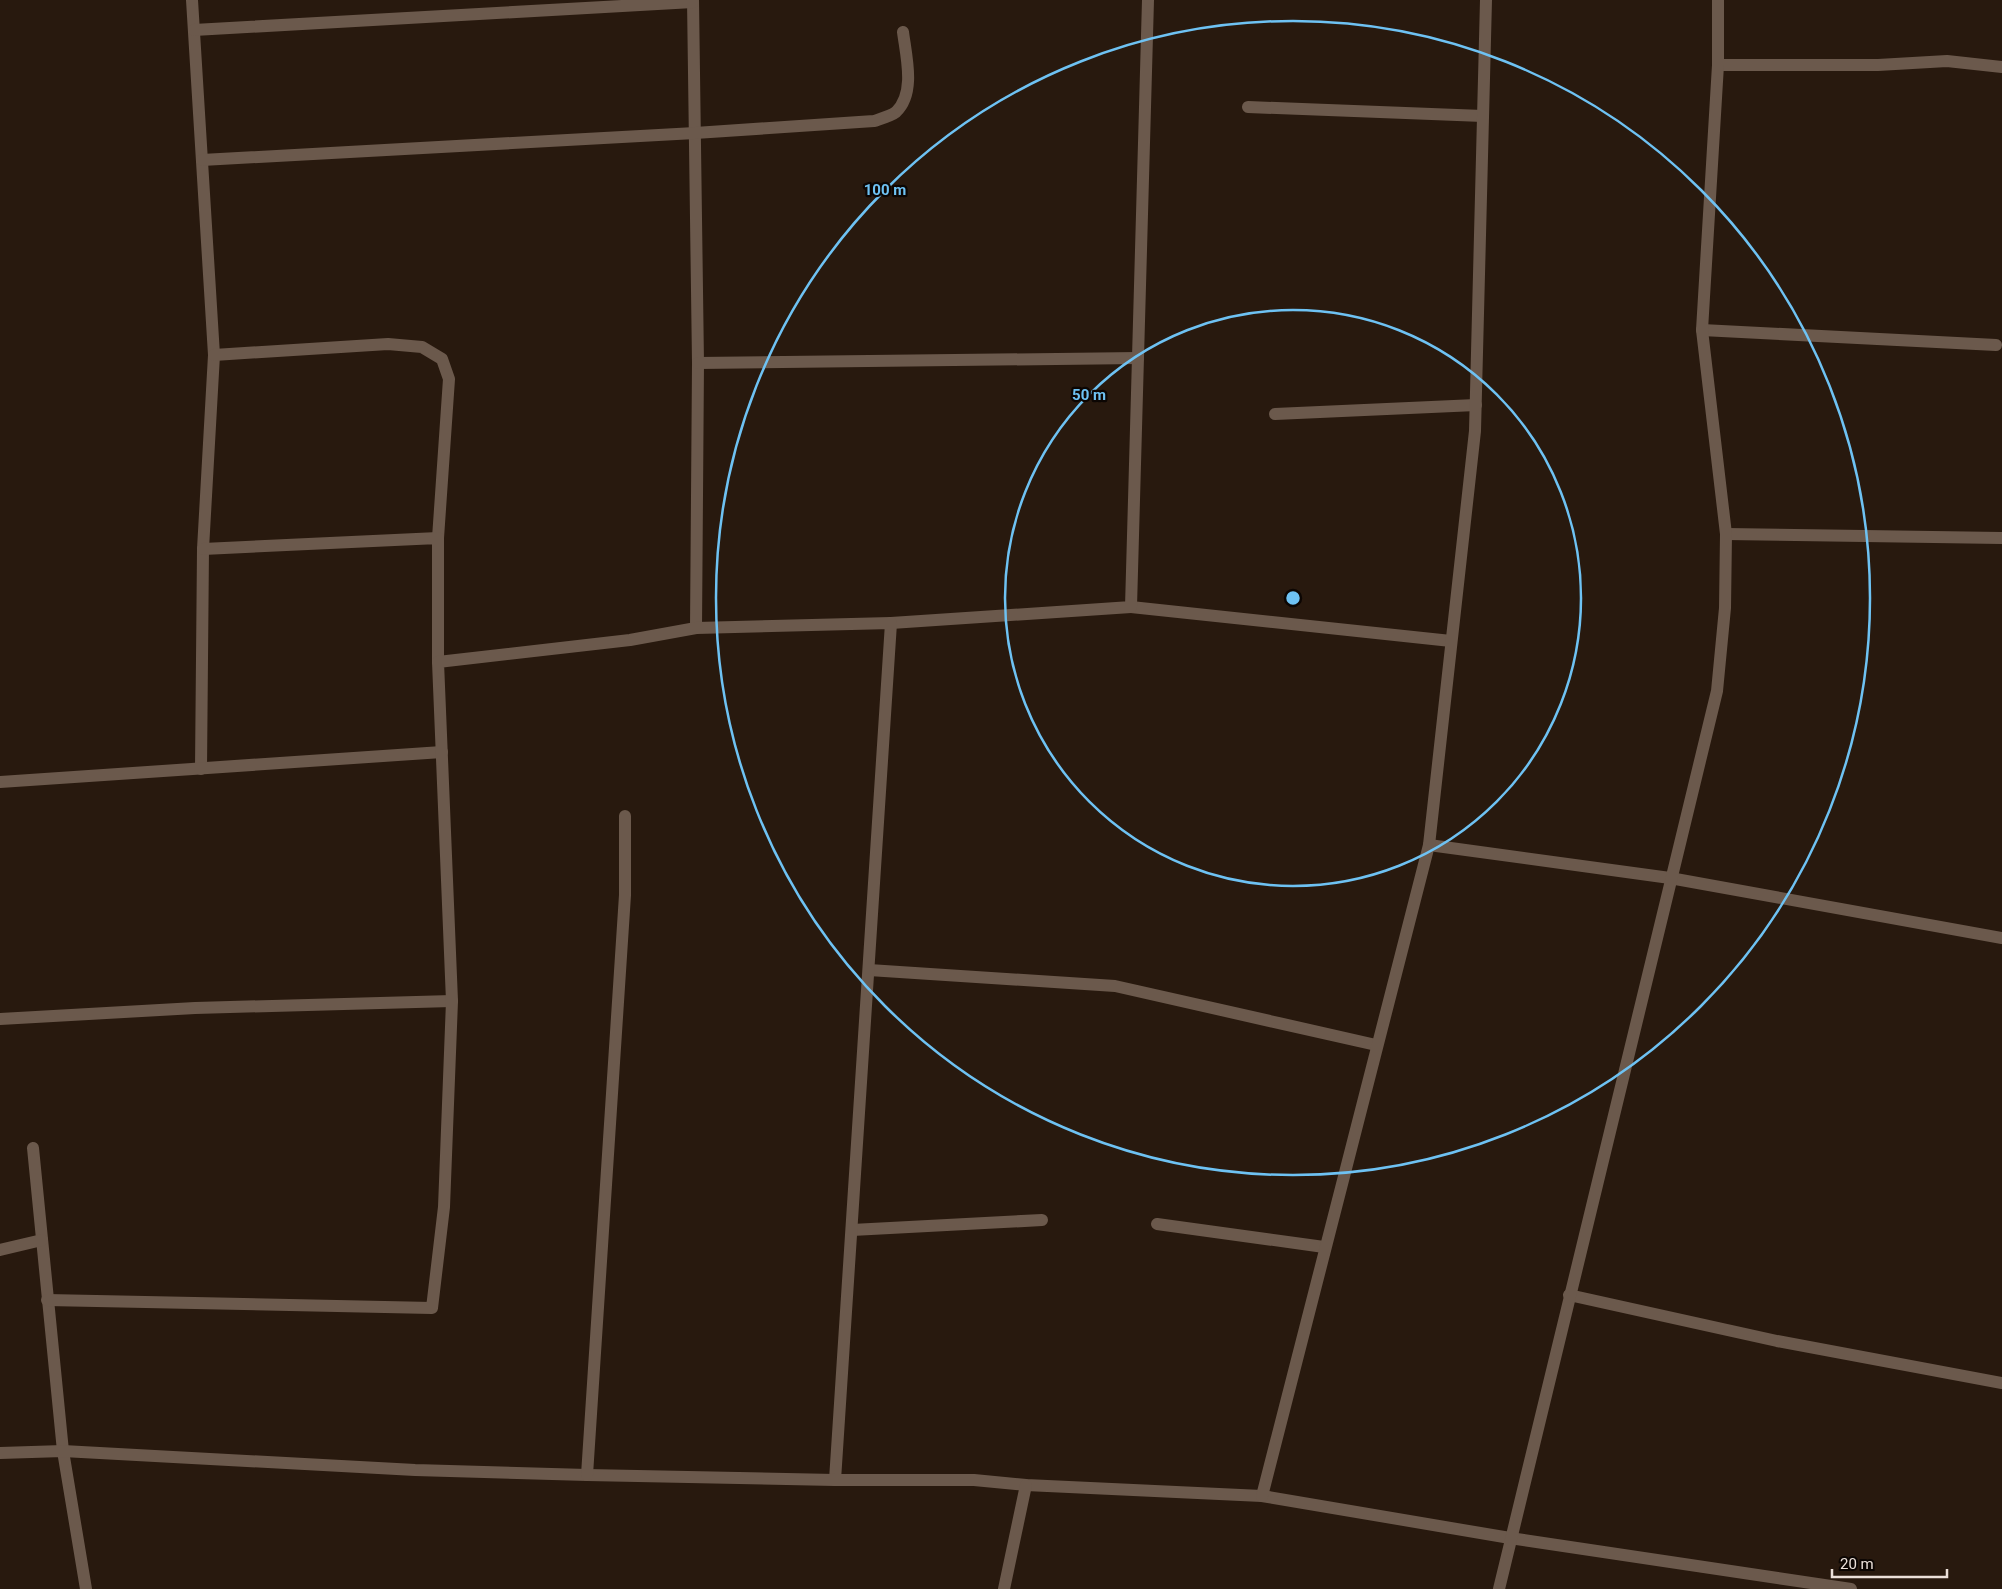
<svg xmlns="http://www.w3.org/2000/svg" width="2002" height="1589" viewBox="0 0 2002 1589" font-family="Roboto,sans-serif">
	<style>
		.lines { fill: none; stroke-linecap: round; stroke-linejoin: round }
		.street { stroke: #6b594c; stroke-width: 12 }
		.ring { fill: none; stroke: #6ec2f3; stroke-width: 2.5 }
		.centre { fill: #6ec2f3; stroke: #0c0603; stroke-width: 2.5 }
		.ring-label { font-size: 15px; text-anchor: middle; font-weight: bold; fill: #6ec2f3; stroke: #0c0603; stroke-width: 4.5; stroke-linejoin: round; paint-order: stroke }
	</style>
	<rect width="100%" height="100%" fill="#28190e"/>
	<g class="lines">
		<g class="street">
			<path d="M192,0L214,355L203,549L201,769"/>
			<path d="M693,0L698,363L696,628"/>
			<path d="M194,30L693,2"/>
			<path d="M1718,65H1878L1947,61L2002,67"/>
			<path d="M1248,107L1483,116"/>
			<path d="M202,160L695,133L874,121C880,119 891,116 896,112C916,93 906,56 903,32"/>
			<path d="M1702,330L1996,345"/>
			<path d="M214,355L388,344L422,347L442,359L449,379L438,538"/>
			<path d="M698,363L1138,358"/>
			<path d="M1275,414L1476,405"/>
			<path d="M1726,534L2002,538"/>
			<path d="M203,549L438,538V662"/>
			<path d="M1131,607L1451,641"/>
			<path d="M891,623L1131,607L1148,0"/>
			<path d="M0,782L442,752"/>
			<path d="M1429,845L1670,878L2002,938"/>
			<path d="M869,970L1115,986L1376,1045"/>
			<path d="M0,1019L195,1008L452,1001"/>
			<path d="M33,1148L63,1451L86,1589"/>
			<path d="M1157,1224L1324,1247"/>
			<path d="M852,1230L1042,1220"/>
			<path d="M0,1250L42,1240"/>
			<path d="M1569,1295L1777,1341L2002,1383"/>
			<path d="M47,1300L432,1308L444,1207L452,1001L438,662L630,640L696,628L891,623L835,1480"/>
			<path d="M0,1453L63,1451L415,1470L587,1475L835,1480H974L1026,1485L1262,1496L1510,1538L1851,1589"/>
			<path d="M587,1475L625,895V816"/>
			<path d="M1262,1496L1429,845L1475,431L1486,0"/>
			<path d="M1004,1589L1026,1485"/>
			<path d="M1499,1589L1717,691L1725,608L1726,534L1702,330L1718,65V0"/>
		</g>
	</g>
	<g class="ring">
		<circle cx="1293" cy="598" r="288"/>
		<circle cx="1293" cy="598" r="577"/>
	</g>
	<circle cx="1293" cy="598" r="8" class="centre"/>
	<g class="ring-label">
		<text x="885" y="195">100 m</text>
		<text x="1089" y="400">50 m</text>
	</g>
	<path d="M1832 1569v8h115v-8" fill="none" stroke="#ebe0d9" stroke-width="2.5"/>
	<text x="1840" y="1569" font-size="15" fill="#ebe0d9" stroke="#0c0603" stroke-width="4" paint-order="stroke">20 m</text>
</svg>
